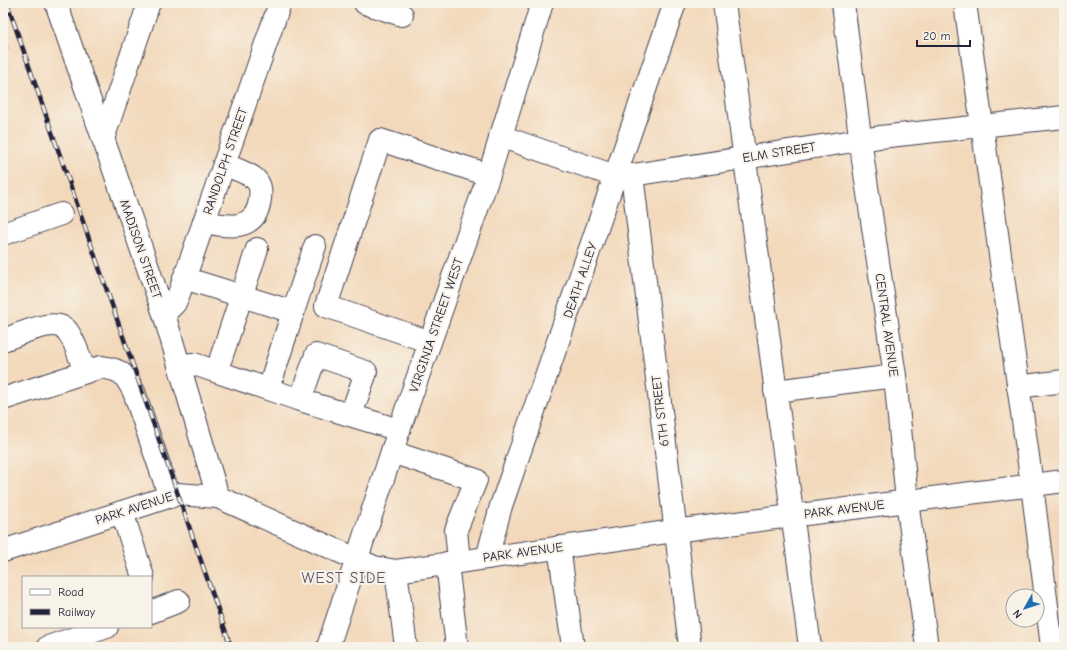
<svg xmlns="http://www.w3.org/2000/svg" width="1067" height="650" viewBox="0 0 1067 650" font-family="'Comic Neue',sans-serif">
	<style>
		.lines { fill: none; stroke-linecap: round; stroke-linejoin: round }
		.minor-casing { stroke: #413d4e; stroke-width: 24 }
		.major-casing { stroke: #413d4e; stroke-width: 24 }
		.path { stroke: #413d4e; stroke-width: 2.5; stroke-dasharray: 1 3; stroke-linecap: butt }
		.minor { stroke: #fff; stroke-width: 22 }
		.major { stroke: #fff; stroke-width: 22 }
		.rail-casing { stroke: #22223b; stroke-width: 4.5 }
		.rail { stroke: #f7f3e8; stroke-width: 3; stroke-dasharray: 9; stroke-linecap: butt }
		.labels { text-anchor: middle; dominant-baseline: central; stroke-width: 4; stroke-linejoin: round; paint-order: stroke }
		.street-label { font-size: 13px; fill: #22223b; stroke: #f7f3e8 }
		.quarter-label { font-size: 15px; letter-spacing: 1px; fill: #5c5071; stroke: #f7f3e8 }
	</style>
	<rect width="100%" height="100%" fill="#f7f3e8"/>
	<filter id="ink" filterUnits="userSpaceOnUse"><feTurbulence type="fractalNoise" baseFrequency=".025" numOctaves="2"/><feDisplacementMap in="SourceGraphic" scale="8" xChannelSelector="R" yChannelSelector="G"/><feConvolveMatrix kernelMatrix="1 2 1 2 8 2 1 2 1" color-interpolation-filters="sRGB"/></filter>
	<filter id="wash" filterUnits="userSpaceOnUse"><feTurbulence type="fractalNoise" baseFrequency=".012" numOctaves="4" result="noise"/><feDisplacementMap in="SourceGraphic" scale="16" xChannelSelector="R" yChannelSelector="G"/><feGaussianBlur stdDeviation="0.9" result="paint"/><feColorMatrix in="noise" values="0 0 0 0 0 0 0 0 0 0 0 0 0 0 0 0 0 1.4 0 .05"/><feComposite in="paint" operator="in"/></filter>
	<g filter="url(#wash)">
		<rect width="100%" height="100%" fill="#f3d9bb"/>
	</g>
	<g filter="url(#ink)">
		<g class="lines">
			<defs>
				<g id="minor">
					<path d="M56,3L164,314L218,497"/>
					<path d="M365,3L402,15"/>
					<path d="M724,3L810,647"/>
					<path d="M843,3L863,160L895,376L907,501L927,647"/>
					<path d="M965,3L1032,485L1052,647"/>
					<path d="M500,136L609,174L632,175L880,137L1064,117"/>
					<path d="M103,139L149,3"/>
					<path d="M632,175L690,647"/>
					<path d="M204,222C228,227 256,232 260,199C261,191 261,185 255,179C247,172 234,169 224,164"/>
					<path d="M3,234L61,214"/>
					<path d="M184,278L293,312L315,246"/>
					<path d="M164,314L175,303L180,291L280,3"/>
					<path d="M3,340C19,335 57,315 68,332C76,343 80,359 85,372"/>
					<path d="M430,342L326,306L380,140L489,175"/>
					<path d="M221,358L257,249"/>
					<path d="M179,365L194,364L300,400L399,430"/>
					<path d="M273,375L293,312"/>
					<path d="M1018,387L1064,381"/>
					<path d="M775,391L895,376"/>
					<path d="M3,399L101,367C122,370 124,373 134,392L170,497"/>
					<path d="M300,400L316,355L366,372L351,415"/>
					<path d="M392,452L476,480L456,530L459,561"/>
					<path d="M122,512L143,577"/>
					<path d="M559,547L573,647"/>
					<path d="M3,551L177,494L218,497L374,567L396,571L674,531L1064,481"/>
					<path d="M487,558L501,506L675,3"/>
					<path d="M447,563L457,647"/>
					<path d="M396,571L406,647"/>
					<path d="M151,612L179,601"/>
					<path d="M48,647L107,627"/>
				</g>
				<path id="major" d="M328,647L399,430L489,175L542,3"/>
			</defs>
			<use href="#minor" class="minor-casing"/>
			<use href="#major" class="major-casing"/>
			<path class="path" d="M3,49L9,47"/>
			<use href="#minor" class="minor"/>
			<use href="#major" class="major"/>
			<defs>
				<path id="rail" d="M7,3L231,647"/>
			</defs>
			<use href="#rail" class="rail-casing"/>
			<use href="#rail" class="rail"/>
		</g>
	</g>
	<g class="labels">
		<g class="street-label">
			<text transform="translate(779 152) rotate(-9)">ELM STREET</text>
			<text transform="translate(225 161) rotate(-71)">RANDOLPH STREET</text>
			<text transform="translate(141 249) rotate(71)">MADISON STREET</text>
			<text transform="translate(580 280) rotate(-71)">DEATH ALLEY</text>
			<text transform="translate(436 325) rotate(-71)">VIRGINIA STREET WEST</text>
			<text transform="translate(887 325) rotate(82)">CENTRAL AVENUE</text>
			<text transform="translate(660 411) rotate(-97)">6TH STREET</text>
			<text transform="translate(134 508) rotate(-18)">PARK AVENUE</text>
			<text transform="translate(844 509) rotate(-7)">PARK AVENUE</text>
			<text transform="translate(523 552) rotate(-8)">PARK AVENUE</text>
		</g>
		<g class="quarter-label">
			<text x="344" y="578">WEST SIDE</text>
		</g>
	</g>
	<rect width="1067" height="650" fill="none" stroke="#f7f3e8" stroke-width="16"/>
	<rect x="22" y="576" width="130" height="52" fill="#f7f3e8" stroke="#a29fa3"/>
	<rect x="30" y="589" width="20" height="6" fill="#ffffff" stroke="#a29fa3"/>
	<text x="58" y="596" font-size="12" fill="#22223b">Road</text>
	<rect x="30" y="609" width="20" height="6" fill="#22223b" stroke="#a29fa3"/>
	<text x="58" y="616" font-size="12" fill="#22223b">Railway</text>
	<g transform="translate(1025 608) rotate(231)"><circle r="19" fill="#f7f3e8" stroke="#a29fa3"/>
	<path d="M0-3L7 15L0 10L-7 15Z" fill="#1f6fb2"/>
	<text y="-6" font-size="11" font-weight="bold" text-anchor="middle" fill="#22223b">N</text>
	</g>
	<path d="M917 40v6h53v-6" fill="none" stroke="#22223b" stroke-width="2"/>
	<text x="923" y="40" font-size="12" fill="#22223b" stroke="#f7f3e8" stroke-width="3" paint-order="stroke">20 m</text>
</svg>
